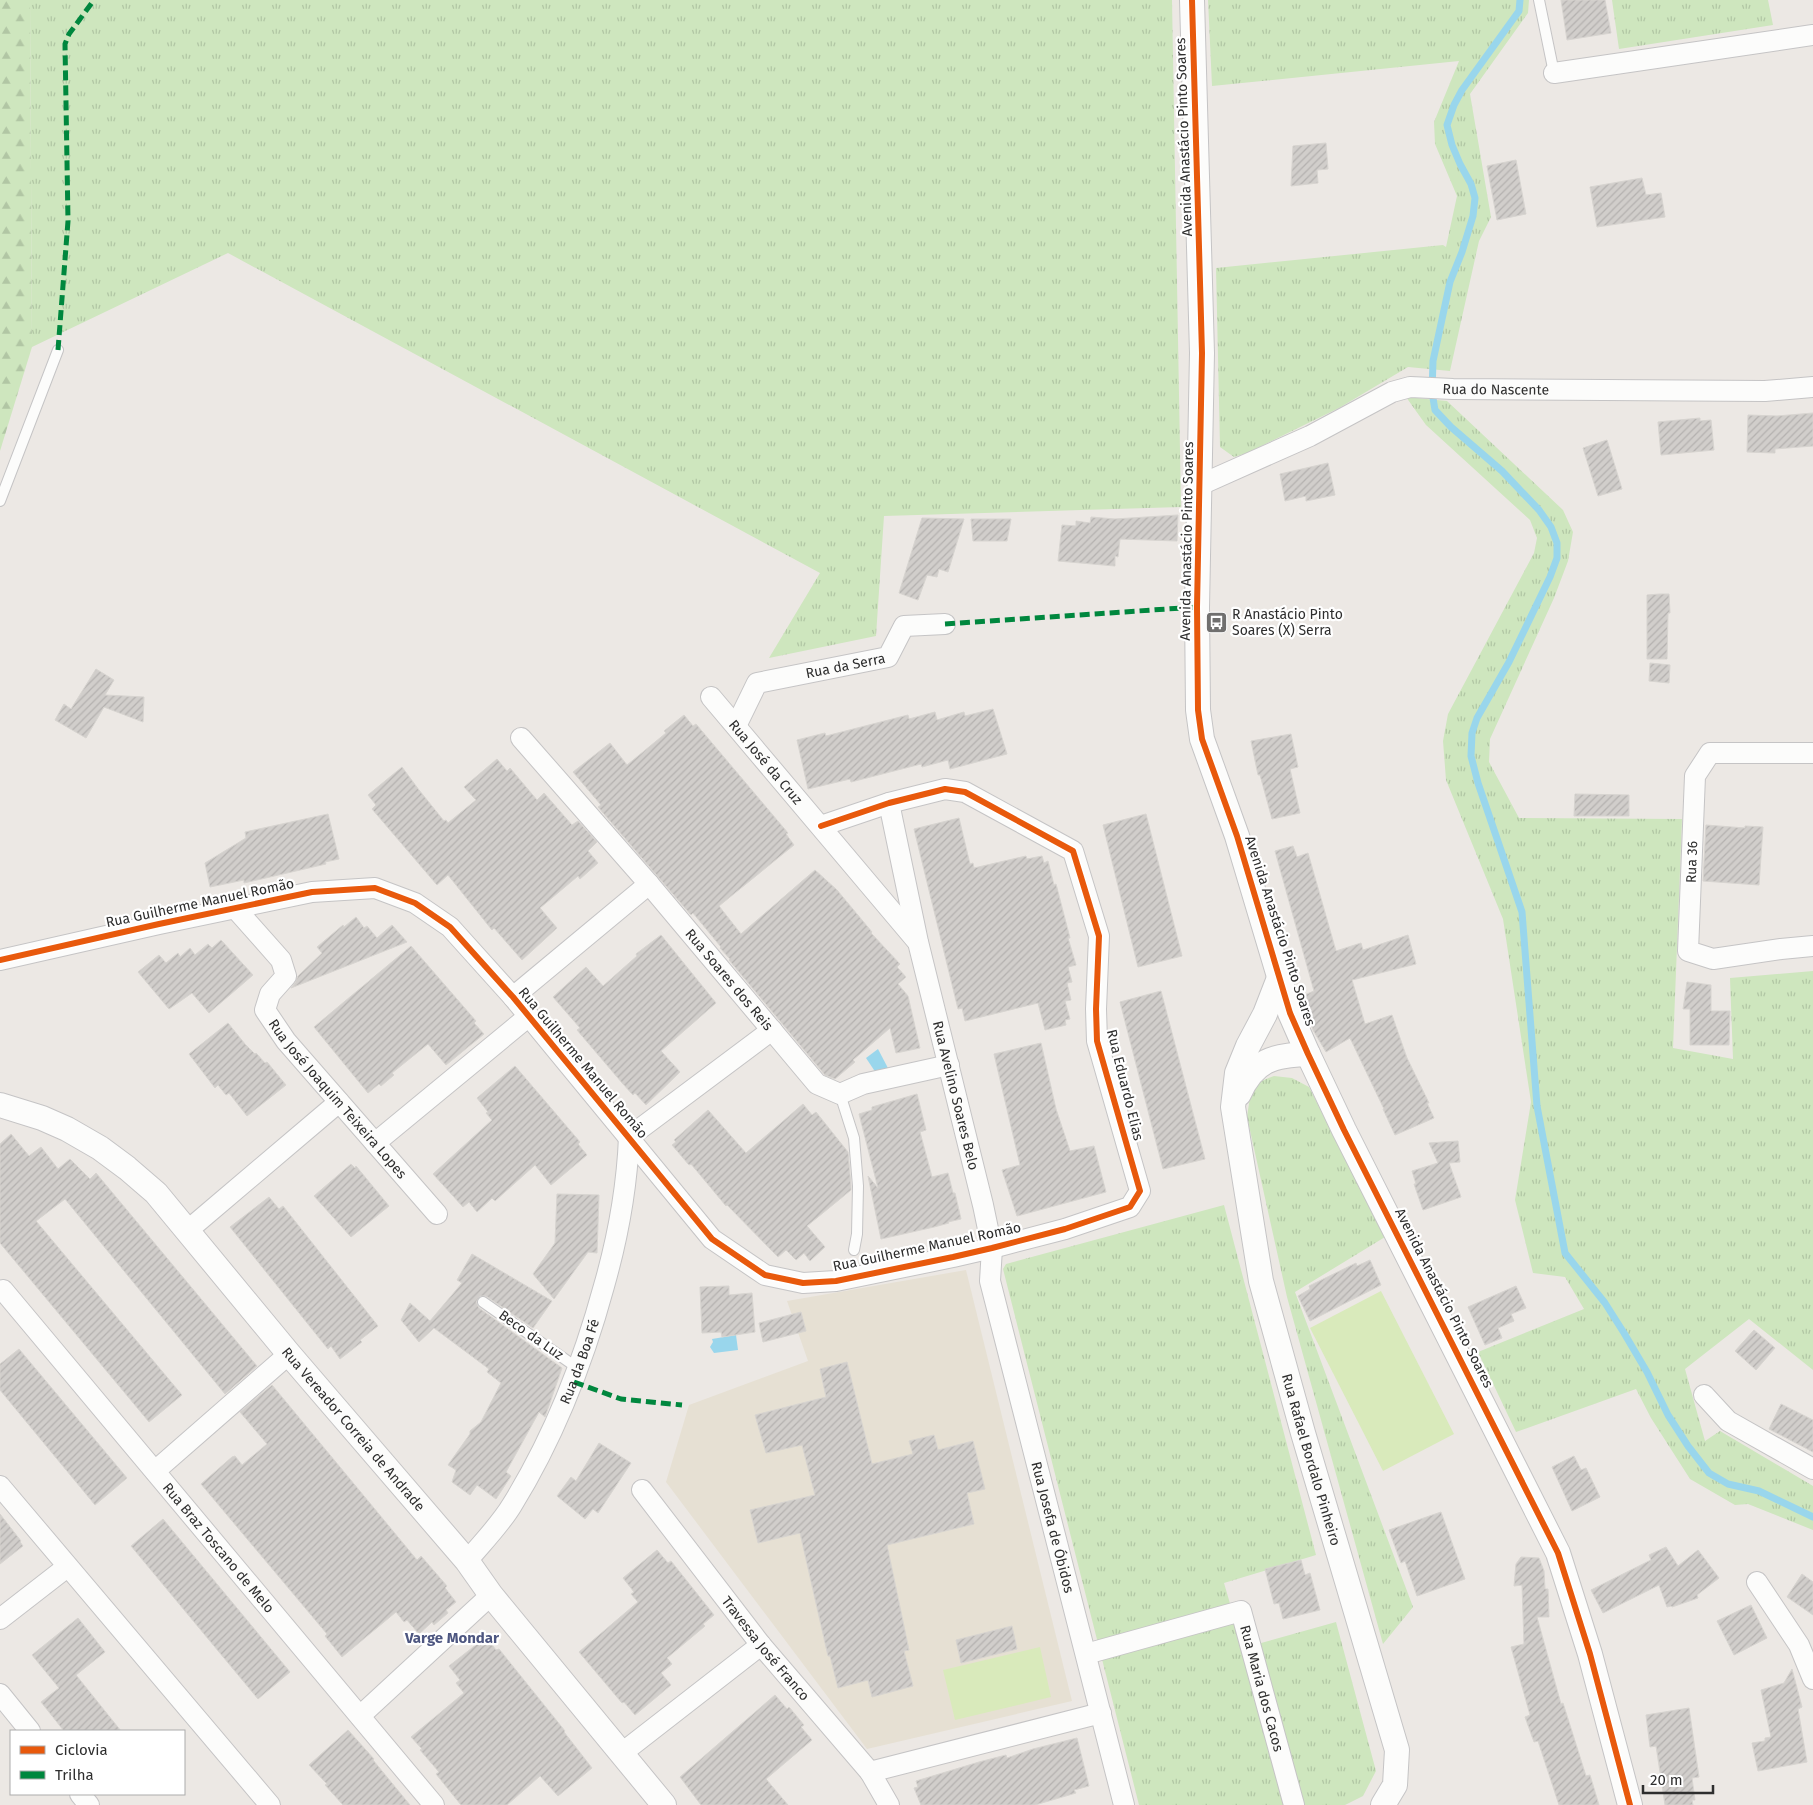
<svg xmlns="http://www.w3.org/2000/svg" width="1813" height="1805" viewBox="0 0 1813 1805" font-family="'Fira Sans',sans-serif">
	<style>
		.education { fill: #e6e0d3 }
		.grass { fill: url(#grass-tufts) }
		.forest { fill: url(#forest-firs) }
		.pitch { fill: #d9eabb }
		.water { fill: #99d6ec }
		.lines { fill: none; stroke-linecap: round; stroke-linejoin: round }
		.stream { stroke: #99d6ec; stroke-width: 7 }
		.building { fill: url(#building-hatch); stroke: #d7d4d0 }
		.service-casing { stroke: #c5c4c5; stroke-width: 12 }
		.minor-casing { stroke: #c5c4c5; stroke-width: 22 }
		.tertiary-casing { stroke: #c5c4c5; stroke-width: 26 }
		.service { stroke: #fcfcfb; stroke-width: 10 }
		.minor { stroke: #fcfcfb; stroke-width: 20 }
		.tertiary { stroke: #fcfcfb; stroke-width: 24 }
		.quiet { stroke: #00873e; stroke-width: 5; stroke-dasharray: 10 5; stroke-linecap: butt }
		.cycleway-casing { stroke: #fff; stroke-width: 9 }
		.cycleway { stroke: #e8590c; stroke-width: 6 }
		.labels { text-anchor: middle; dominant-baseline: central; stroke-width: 4.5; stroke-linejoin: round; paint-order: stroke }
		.street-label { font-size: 14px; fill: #2e2e2e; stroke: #fff }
		.poi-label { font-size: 14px; fill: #2e2e2e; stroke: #fff; text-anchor: start }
		.neighbourhood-label { font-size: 15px; font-weight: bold; fill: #4d5680; stroke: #fff }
	</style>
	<defs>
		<pattern id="grass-tufts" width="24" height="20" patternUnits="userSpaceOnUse" patternTransform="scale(1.25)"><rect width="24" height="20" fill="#cee6be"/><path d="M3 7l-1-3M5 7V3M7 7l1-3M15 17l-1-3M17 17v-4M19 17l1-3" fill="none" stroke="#b1c6a4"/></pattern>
		<pattern id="forest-firs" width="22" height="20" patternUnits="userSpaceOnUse" patternTransform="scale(1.25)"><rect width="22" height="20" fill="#cee6be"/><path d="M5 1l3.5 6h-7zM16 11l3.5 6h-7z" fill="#b1c6a4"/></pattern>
		<pattern id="building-hatch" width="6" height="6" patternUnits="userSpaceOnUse" patternTransform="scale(1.25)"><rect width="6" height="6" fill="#d1cecb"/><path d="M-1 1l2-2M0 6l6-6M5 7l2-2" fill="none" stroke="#b4b1af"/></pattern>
	</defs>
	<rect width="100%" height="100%" fill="#ece8e4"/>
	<path class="education" d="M966,1270L1072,1701L867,1749L666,1482L689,1405L808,1361L787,1301Z"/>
	<g class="grass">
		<path d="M30,0H1172L1181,507L884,516L876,636L769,658L820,573L228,253L32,347Z"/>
		<path d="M1208,0H1529L1528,13L1470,94L1491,217L1479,241L1450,371L1408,367L1339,408L1247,453L1234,457L1220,447L1216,268L1443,245L1446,247L1457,196L1435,144L1434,122L1459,61L1212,86Z"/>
		<path d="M1612,0H1768L1773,25L1619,49Z"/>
		<path d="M1406,397L1447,401L1563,510L1573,532L1568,561L1554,598L1490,739L1489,762L1519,818L1682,819L1673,1048L1733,1059L1730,978L1813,971V1370L1749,1319L1685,1369L1705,1441L1720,1431L1813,1486V1530L1748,1504L1735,1505L1690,1479L1651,1418L1636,1389L1516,1432L1478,1352L1584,1309L1565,1277L1533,1273L1515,1200L1531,1102L1503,919L1446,780L1443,741L1448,714L1534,553L1537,538L1530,520L1426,425Z"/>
		<path d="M1274,1076L1292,1078L1309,1087L1385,1237L1295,1292L1413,1607L1383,1644L1287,1297L1247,1117C1251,1094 1249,1084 1274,1076Z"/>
		<path d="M1224,1205L1316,1555L1224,1583L1243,1648L1336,1622L1376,1771L1363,1796L1345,1805H1139L1003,1269L1006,1264Z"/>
	</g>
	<path class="forest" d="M0,0H30L32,347L0,451Z"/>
	<g class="pitch">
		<path d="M1381,1291L1454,1434L1383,1471L1310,1328Z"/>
		<path d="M1040,1647L1051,1697L955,1720L943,1670Z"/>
	</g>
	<g class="water">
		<path d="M878,1049L890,1072L878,1076L866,1058Z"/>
		<path d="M736,1335L738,1350L714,1353L710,1347L713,1342L712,1339Z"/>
	</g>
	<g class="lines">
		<path class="stream" d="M1520,0L1519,11L1462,90L1454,105L1447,125L1452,145L1460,164L1471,184L1475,198L1473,216L1462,252L1450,282L1433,361L1432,392L1435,410L1451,427L1502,471L1539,510L1551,527L1557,543V558L1550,577L1509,662L1477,718L1472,733L1471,756L1478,783L1522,912L1537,1106L1565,1253L1605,1303L1624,1333L1647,1372L1668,1415L1688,1446L1709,1473L1728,1484L1759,1491L1813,1517"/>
	</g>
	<g class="building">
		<path d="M1561,0H1605L1611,33L1567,40Z"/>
		<path d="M1326,143L1328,169L1317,170L1318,183L1291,186L1293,146Z"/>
		<path d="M1516,160L1526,214L1497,220L1487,166Z"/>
		<path d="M1642,178L1646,195L1661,193L1665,217L1597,227L1590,187Z"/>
		<path d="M1813,413V446L1775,449V453L1747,452L1748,415L1777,416Z"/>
		<path d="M1700,418V421L1711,420L1714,450L1661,455L1658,422Z"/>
		<path d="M1607,440L1622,489L1598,496L1583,448Z"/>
		<path d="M1328,463L1335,495L1306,501V496L1285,501L1280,474Z"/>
		<path d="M1178,515L1177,541L1120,539L1118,557L1115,556V566L1058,561L1062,525L1076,526V521L1090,523L1091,517L1115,519Z"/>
		<path d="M922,518L964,519L948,572L939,569L937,577L927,575L918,600L899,593Z"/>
		<path d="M971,519H1011L1007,541H973Z"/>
		<path d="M1660,594H1669L1670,613H1668L1667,659H1647V595Z"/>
		<path d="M1650,663L1670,665L1669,683L1649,681Z"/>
		<path d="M96,669L114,680L105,695L144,697L143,722L104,707L86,738L55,720L64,704L71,709Z"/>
		<path d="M993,709L1007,754L950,769L948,760L922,767L921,764L851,782L850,779L808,789L797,740L825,733L826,736L908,715L909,719L935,712L937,720L964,712L965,716Z"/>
		<path d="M684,715L693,726L696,724L750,788L788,833L786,834L794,845L719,906L741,934L815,870L837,890L872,932L871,933L900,964L897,967L906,977L898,984L908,996L920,1048L896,1053L890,1028L853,1060L855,1062L835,1079L825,1075L729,960L730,959L720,948L721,947L693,913L691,915L598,807L601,805L573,772L610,743L627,765L666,733L664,731Z"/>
		<path d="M1291,734L1298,767L1290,769L1300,813L1272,819L1260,775H1258L1251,741Z"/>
		<path d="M497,759L507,771L510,768L537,800L544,793L572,825L578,821L597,842L588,851L598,863L580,879L578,876L540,908L557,928L522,960L494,928L492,930L448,875L437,885L372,809L376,805L368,795L402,767L419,790L444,821L446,820L448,823L476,800L464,787Z"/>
		<path d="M1575,794L1629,795V816H1574Z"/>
		<path d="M328,814L339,859L325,862L326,864L244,883V880L210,887L205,863L246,838L245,832Z"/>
		<path d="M1146,814L1182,956L1138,967L1103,825Z"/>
		<path d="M959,818L970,864L973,863L974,868L1026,856L1027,859L1042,856L1044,863L1048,861L1054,885L1056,884L1070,938H1068L1076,965L1068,967L1072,982L1067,983L1071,1000L1065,1001L1070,1019L1065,1020L1066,1025L1045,1030L1038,1003L965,1021L962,1008L958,1009L914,829Z"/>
		<path d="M1706,825L1745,828V826L1763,827L1759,885L1703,881Z"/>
		<path d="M1293,846L1297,857L1308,853L1336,951L1361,943L1363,950L1408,935L1416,964L1352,980L1365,1024L1392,1015L1407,1058L1429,1103H1427L1434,1118L1395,1135L1383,1109H1384L1350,1038L1326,1052L1313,1030L1302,996L1314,991L1275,851Z"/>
		<path d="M356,917L364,928L367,926L377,938L392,925L407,942L291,988L295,983L298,976L322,953L317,947L343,925L344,927Z"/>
		<path d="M661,935L716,1003L661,1051L680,1072L646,1105L635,1093L633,1095L623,1084L577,1030L580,1028L553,997L586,967L603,986L637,956L636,954Z"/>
		<path d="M221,940L253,975L209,1013L192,993L169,1009L138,972L159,955L166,963L178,953L180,957L190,948L195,955L208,944L212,948Z"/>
		<path d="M411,946L476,1021L474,1023L484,1034L446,1065L428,1044L392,1073L394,1075L381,1086L379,1084L368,1093L314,1027Z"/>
		<path d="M1687,982L1711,985V1011H1730L1729,1045H1690V1009H1683Z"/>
		<path d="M1161,991L1205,1159L1163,1169L1120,1002Z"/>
		<path d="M228,1023L245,1044L255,1054L256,1053L265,1063L267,1062L286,1085L247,1116L229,1093L226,1095L218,1085L215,1088L189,1054Z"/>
		<path d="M1041,1043L1056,1109L1070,1151L1094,1146L1106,1192L1017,1216L1002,1170L1020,1165L994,1054Z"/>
		<path d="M515,1066L580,1142L578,1144L587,1155L551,1185L535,1165L495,1201L492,1198L477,1212L469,1202L463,1207L433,1174L492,1120L486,1113L488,1112L477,1098Z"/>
		<path d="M917,1094L926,1130L920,1132L932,1177L948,1173L953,1193H955L961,1219L948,1222L949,1223L934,1227L881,1239L868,1176L878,1188L859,1114L872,1110V1107Z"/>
		<path d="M803,1104L812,1115L816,1112L848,1152L851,1186V1190L807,1226L825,1247L810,1261L804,1253L796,1260L786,1250L778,1257L727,1205L726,1206L691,1164L689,1165L672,1145L676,1142L674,1140L708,1110L746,1153Z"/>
		<path d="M11,1134L29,1156L41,1147L58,1169L70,1159L90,1179L96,1173L257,1366L225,1394L65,1199L36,1221L182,1395L149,1422L0,1243V1144Z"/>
		<path d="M1458,1141L1460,1162L1449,1163L1461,1197L1423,1210L1414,1184H1416L1412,1171L1438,1163L1429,1143Z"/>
		<path d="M351,1164L355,1168L356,1166L389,1206L351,1237L314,1196Z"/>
		<path d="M557,1194L599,1195L597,1253L588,1252L554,1299L533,1274L555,1243Z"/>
		<path d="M269,1197L279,1209L283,1206L378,1326L360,1340L362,1342L340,1359L331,1346L328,1349L230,1227Z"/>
		<path d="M472,1254L552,1301L533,1328L486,1296H480L476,1302L479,1308L562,1368L545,1417L539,1412L506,1472L511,1476L496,1499L477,1485L470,1495L452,1482L456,1470L448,1465L470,1434V1431L481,1422L501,1383L487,1372L489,1369L434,1328L419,1342L401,1320L410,1303L430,1321L462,1283L457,1280Z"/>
		<path d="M1370,1260L1381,1285L1310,1321L1298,1296L1310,1289L1309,1286L1356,1263L1357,1266Z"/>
		<path d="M729,1286V1295L752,1293L755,1332L722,1337L721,1332L702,1333L700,1287Z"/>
		<path d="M1516,1286L1526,1308L1511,1314L1514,1321L1498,1328L1502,1338L1485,1345L1468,1307Z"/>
		<path d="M801,1312L806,1331L763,1342L759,1323Z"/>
		<path d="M1754,1330L1775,1348L1756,1370L1735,1351Z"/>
		<path d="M19,1349L127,1478L95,1505L0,1390V1364Z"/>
		<path d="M847,1362L872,1464L913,1454L909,1441L934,1435L938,1450L973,1441L985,1489L967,1493L974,1524L887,1545L909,1650L904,1651L913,1686L872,1697L868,1680L838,1688L830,1656H828L800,1533L758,1543L750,1510L815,1495L802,1445L766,1453L755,1415L826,1397L820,1369Z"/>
		<path d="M272,1385L417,1560L421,1556L447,1586L445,1588L456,1602L446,1610L448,1613L434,1625L432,1622L419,1634L407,1620L404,1622L396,1612L342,1657L325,1636L327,1634L201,1484L232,1457L235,1456L242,1465L267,1444L240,1412Z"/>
		<path d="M1781,1404L1813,1420V1452L1769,1429Z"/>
		<path d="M599,1443L631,1463L598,1513L593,1509L585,1519L557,1496L571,1477L576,1481Z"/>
		<path d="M1574,1456L1581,1470L1586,1468L1600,1497L1572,1511L1552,1467Z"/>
		<path d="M1441,1512L1465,1579L1417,1596L1405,1561L1401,1563L1389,1530Z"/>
		<path d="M0,1514L21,1541L20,1542L23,1546L0,1564Z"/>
		<path d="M163,1519L290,1672L258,1699L131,1546Z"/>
		<path d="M1666,1547L1678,1566L1698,1550L1719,1578L1697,1595L1698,1598L1672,1607L1671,1606L1667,1607L1659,1585L1603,1613L1591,1590L1651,1560L1649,1555Z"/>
		<path d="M657,1550L668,1563L671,1561L714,1615L703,1624L705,1626L667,1658L672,1664L661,1673L671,1685L635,1715L624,1702L622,1703L579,1652L638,1602L631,1594L634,1592L623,1578Z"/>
		<path d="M1521,1557L1539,1558L1544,1571L1545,1589H1548L1549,1617H1537L1561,1704L1563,1703L1586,1776L1590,1775L1599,1805H1559L1538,1741L1534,1742L1525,1717L1530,1715L1511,1647L1524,1644L1522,1585L1514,1586L1516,1564Z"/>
		<path d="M1301,1560L1305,1575L1310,1573L1320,1610L1283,1619L1279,1603L1274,1604L1265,1569Z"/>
		<path d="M1802,1574L1813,1582V1615L1787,1597Z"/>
		<path d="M1751,1605L1767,1638L1734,1655L1717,1621Z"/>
		<path d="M78,1618L105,1652L76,1675L121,1731H64L41,1702L59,1688L32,1655Z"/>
		<path d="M1012,1626L1017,1649L961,1663L956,1640Z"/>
		<path d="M486,1637L496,1650L499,1649L565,1731L564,1732L592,1768L558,1796L540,1776L507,1805H461L436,1774L439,1772L420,1750L422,1749L411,1737L464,1693L456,1683L460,1680L449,1666Z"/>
		<path d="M1792,1669L1802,1707L1798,1709L1807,1762L1758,1771L1752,1743L1765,1741V1738L1771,1737L1761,1690L1784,1683Z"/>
		<path d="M775,1695L787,1709L789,1707L804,1725L801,1727L812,1740L766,1779L788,1805H701L680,1777Z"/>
		<path d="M1689,1708L1699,1777L1692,1778L1695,1800H1692L1693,1805H1665L1656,1746L1650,1747L1646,1715Z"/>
		<path d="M348,1730L374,1759L373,1760L410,1805H343L325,1785L327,1784L309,1765Z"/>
		<path d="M1077,1738L1089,1786L1074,1790L1076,1793L1035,1805H921L914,1788L918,1787L916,1781L979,1762L1006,1755L1007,1758L1033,1749Z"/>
	</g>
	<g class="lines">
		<defs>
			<g id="service">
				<path d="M1539,0L1554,73"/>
				<path d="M0,501L58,350"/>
				<path d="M840,1094L854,1138L858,1186L857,1234L854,1250"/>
				<path d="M483,1302L579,1369"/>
			</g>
			<g id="minor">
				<path d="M1554,73L1813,35"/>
				<path id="s1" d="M1200,485L1310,436L1392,392L1410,387L1453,389L1765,391L1813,387"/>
				<path id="s2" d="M711,697L916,940"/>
				<path id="s3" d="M736,726L757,683L888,657L904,626L945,624"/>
				<path id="s4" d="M521,738L649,884L817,1084L840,1094L863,1084L949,1065"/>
				<path d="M1813,753H1710L1695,776L1688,951L1713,959L1781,949L1813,946"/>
				<path id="s5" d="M889,803L918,942L983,1205L992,1248L990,1281L1124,1805"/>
				<path id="s6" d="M235,908L281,960L286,976L270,994L265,1010L286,1041L437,1214"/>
				<path d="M0,960L159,924L312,892L375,888L415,903L450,927L513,997L712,1239L765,1275L803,1283L836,1281L953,1257L992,1248L1065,1229L1130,1207L1140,1191L1097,1041L1096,1009L1099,936L1073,851L965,792L945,789L889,803L821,826"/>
				<path d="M513,997L649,884"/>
				<path d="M375,1143L529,1016"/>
				<path d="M187,1231L339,1102"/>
				<path id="s7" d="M3,1290L434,1805"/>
				<path d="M1704,1395L1728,1421L1813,1469"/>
				<path d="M155,1471L289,1354"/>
				<path d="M0,1486L270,1805"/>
				<path id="s8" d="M642,1490L761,1645L870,1772L889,1805"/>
				<path id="s9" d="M467,1561C482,1543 500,1525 512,1505C554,1437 583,1363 604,1286C618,1237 627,1187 629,1137L772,1030"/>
				<path d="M1757,1582L1799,1645L1813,1679"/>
				<path d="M0,1619L67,1567"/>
				<path id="s10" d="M1086,1654L1241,1611L1294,1805"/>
				<path d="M0,1694L30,1731"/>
				<path d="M360,1716L491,1595"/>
				<path d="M622,1753L761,1645"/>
				<path d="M870,1772L1101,1713"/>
				<path d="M80,1794L89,1805"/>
			</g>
			<g id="tertiary">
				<path d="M1192,0L1202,353L1197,607L1198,710L1202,739L1237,836L1290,1013L1308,1054L1344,1130L1558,1553L1590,1654L1630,1805"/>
				<path id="s11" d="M1279,978L1265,1014L1248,1046L1237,1073L1233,1107L1261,1281L1303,1433L1397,1750L1395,1785L1383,1805"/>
				<path d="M1239,1094C1254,1060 1274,1055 1308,1054"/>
				<path id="s12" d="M0,1105L42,1118L67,1129L100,1148L127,1168L156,1193L289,1354L467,1561L491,1595L664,1805"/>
			</g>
		</defs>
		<use href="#service" class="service-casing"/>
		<use href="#minor" class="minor-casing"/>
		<use href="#tertiary" class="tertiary-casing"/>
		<use href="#service" class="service"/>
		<use href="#minor" class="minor"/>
		<use href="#tertiary" class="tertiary"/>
		<g class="quiet">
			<path d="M58,350L68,221L65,44L69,34L94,0"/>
			<path d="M945,624L1197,607"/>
			<path d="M574,1382L621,1399L682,1405"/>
		</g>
		<defs>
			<g id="cycleway">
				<path d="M1192,0L1202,353L1197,607L1198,710L1202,739L1237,836L1290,1013L1308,1054L1344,1130L1558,1553L1590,1654L1630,1805"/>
				<path d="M0,960L159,924L312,892L375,888L415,903L450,927L513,997L712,1239L765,1275L803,1283L836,1281L953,1257L992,1248L1065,1229L1130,1207L1140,1191L1097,1041L1096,1009L1099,936L1073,851L965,792L945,789L889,803L821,826"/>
			</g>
		</defs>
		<use href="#cycleway" class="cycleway-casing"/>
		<use href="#cycleway" class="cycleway"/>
	</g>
	<defs>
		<symbol id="bus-square" viewBox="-11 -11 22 22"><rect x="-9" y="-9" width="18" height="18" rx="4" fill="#706f6e" stroke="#fff"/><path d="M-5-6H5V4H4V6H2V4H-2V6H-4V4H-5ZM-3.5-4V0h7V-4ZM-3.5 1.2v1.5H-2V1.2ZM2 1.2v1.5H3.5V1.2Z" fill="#fff"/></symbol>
	</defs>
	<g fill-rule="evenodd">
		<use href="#bus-square" x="1204" y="610" width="25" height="25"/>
	</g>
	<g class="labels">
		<g class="street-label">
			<text transform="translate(1184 137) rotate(-92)">Avenida Anastácio Pinto Soares</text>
			<text stroke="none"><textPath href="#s1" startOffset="318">Rua do Nascente</textPath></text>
			<text transform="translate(1187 541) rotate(-89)">Avenida Anastácio Pinto Soares</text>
			<text stroke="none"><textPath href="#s3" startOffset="138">Rua da Serra</textPath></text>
			<text stroke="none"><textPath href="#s2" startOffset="85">Rua José da Cruz</textPath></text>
			<text transform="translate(1692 862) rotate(-88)">Rua 36</text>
			<text transform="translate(200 903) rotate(-12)">Rua Guilherme Manuel Romão</text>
			<text transform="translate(1280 931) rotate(72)">Avenida Anastácio Pinto Soares</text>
			<text stroke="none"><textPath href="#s4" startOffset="319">Rua Soares dos Reis</textPath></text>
			<text transform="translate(583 1063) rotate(50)">Rua Guilherme Manuel Romão</text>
			<text transform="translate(1125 1085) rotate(76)">Rua Eduardo Elias</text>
			<text stroke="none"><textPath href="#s5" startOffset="300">Rua Avelino Soares Belo</textPath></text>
			<text stroke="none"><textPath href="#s6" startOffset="242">Rua José Joaquim Teixeira Lopes</textPath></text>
			<text transform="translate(927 1247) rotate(-12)">Rua Guilherme Manuel Romão</text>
			<text transform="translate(1444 1298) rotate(63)">Avenida Anastácio Pinto Soares</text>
			<text transform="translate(531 1335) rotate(35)">Beco da Luz</text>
			<text stroke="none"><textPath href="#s9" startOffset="231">Rua da Boa Fé</textPath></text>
			<text stroke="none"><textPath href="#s12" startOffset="489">Rua Vereador Correia de Andrade</textPath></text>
			<text stroke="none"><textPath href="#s11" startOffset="500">Rua Rafael Bordalo Pinheiro</textPath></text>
			<text stroke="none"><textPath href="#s5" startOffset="744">Rua Josefa de Óbidos</textPath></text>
			<text stroke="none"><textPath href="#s7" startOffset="336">Rua Braz Toscano de Melo</textPath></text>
			<text stroke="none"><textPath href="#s8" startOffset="201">Travessa José Franco</textPath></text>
			<text stroke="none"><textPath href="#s10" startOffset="241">Rua Maria dos Cacos</textPath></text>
		</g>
		<g class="poi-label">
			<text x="1232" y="614">R Anastácio Pinto<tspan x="1232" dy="16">Soares (X) Serra</tspan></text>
		</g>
		<g class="neighbourhood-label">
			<text x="452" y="1638">Varge Mondar</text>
		</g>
	</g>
	<rect x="10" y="1730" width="175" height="65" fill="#ffffff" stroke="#ababab"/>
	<rect x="20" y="1746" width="25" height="8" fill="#e8590c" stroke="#ababab"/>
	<text x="55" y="1755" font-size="15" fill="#2e2e2e">Ciclovia</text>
	<rect x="20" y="1771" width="25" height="8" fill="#00873e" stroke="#ababab"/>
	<text x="55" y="1780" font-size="15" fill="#2e2e2e">Trilha</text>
	<path d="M1643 1785v8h70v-8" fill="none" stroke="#2e2e2e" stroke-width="2.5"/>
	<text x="1650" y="1785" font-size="15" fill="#2e2e2e" stroke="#ffffff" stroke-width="4" paint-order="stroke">20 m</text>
</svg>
